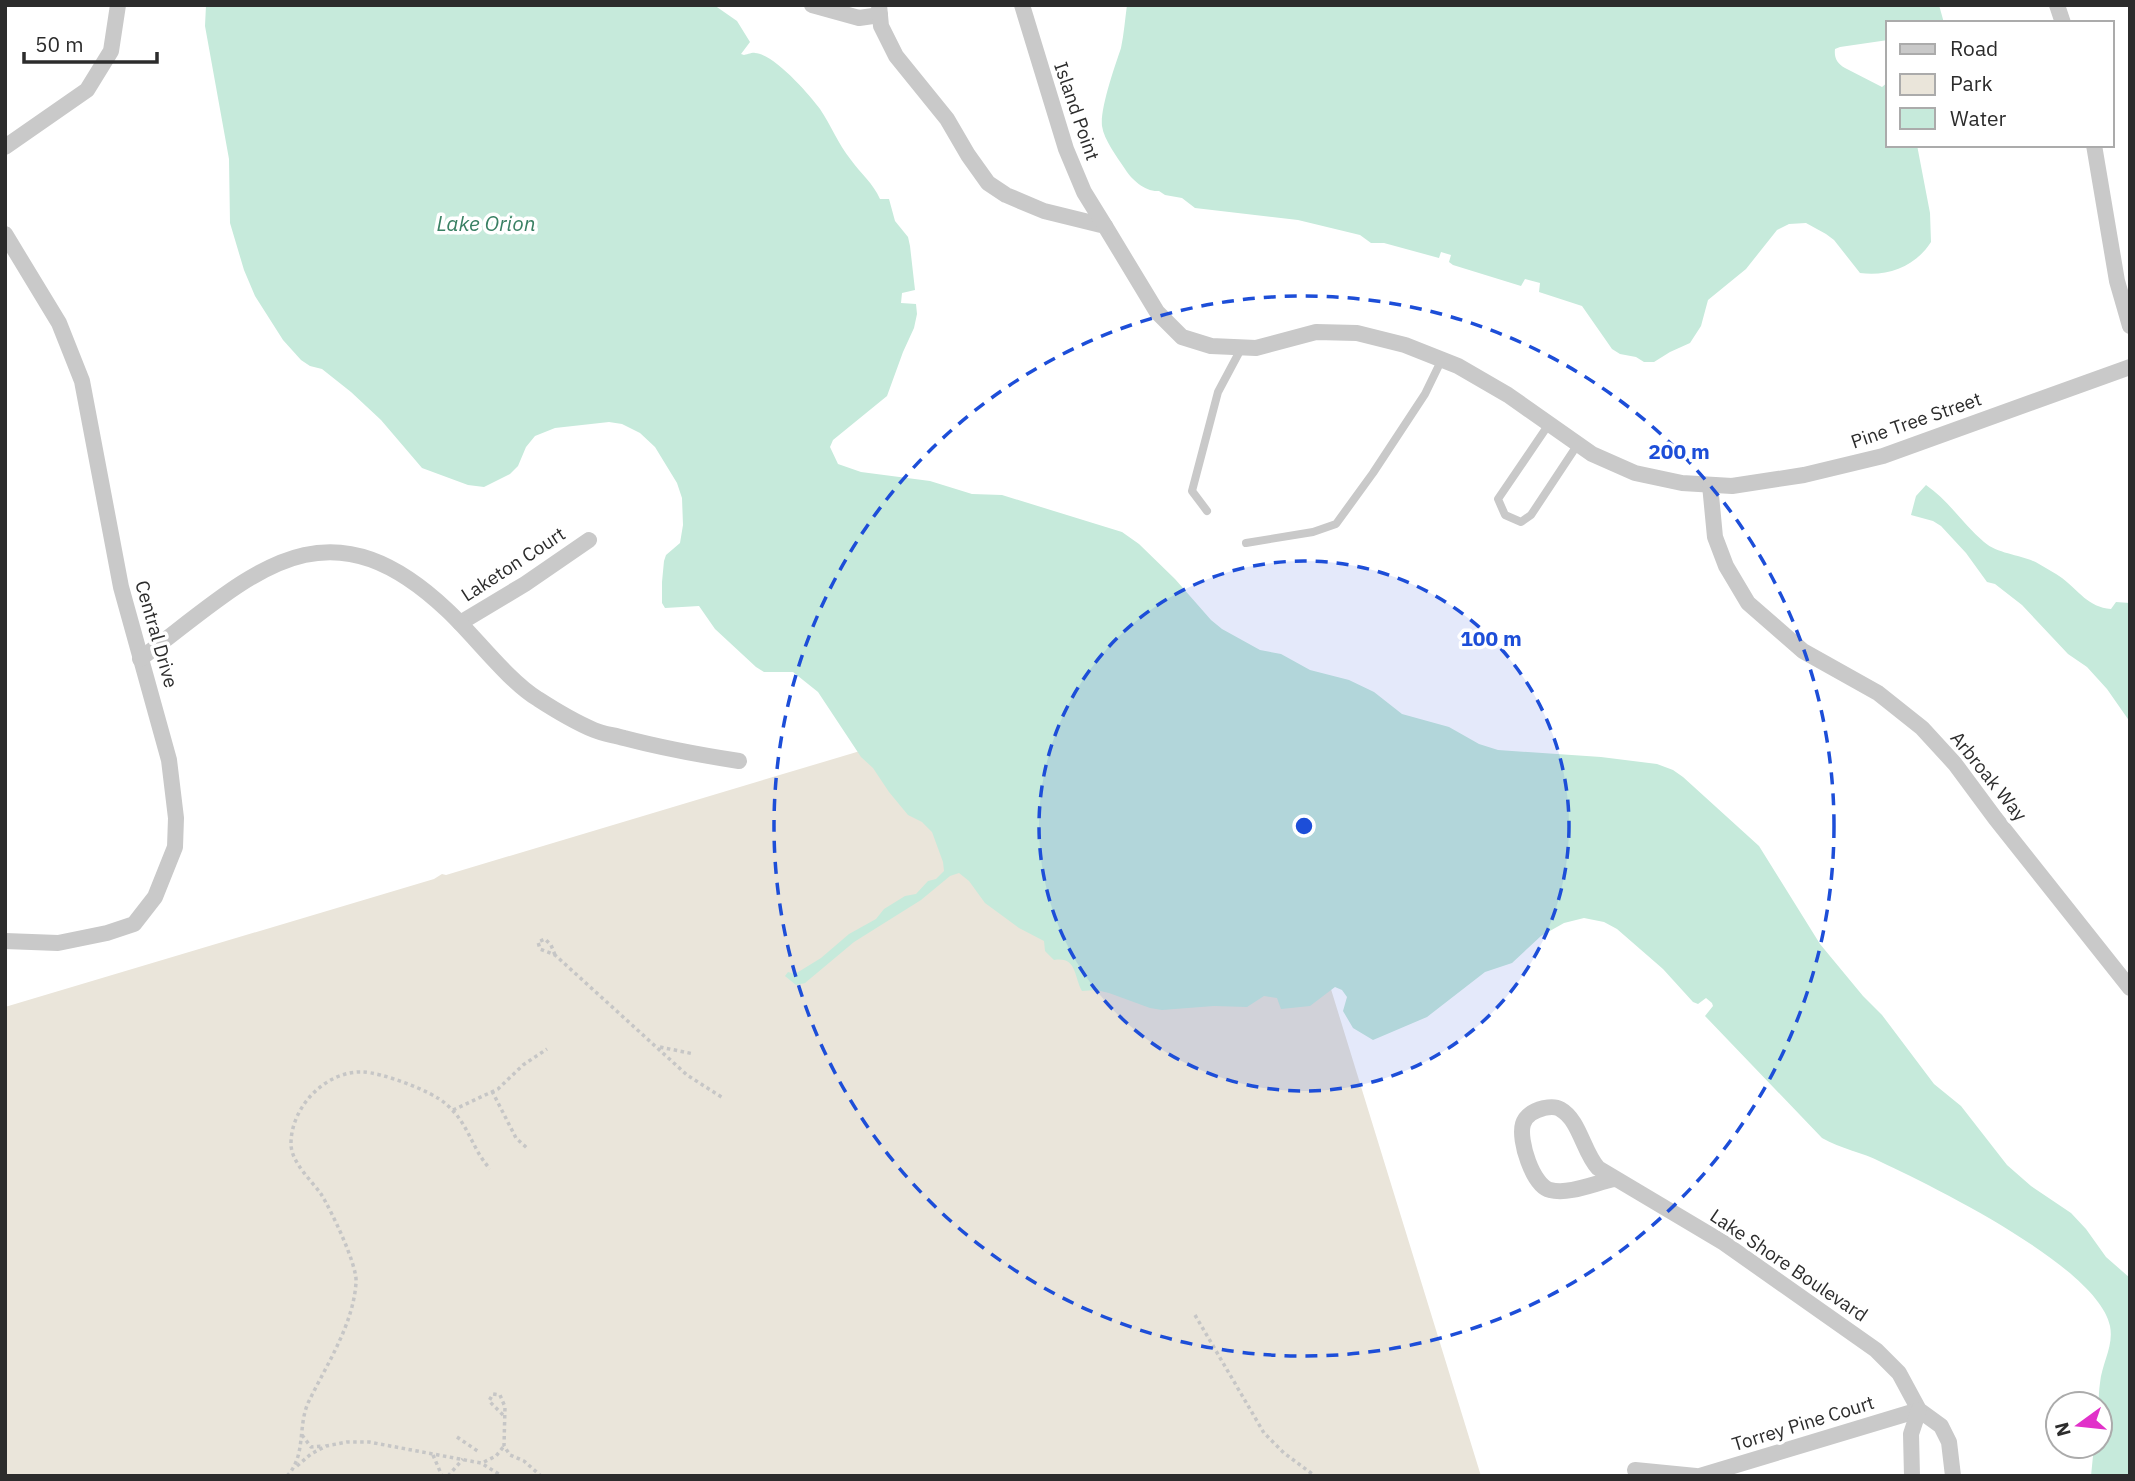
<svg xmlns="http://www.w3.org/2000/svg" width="2135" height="1481" viewBox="0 0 2135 1481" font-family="'IBM Plex Sans',sans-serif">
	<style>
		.green { fill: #eae5da }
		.water { fill: #c6eadb }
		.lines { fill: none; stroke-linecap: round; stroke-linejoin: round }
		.path { stroke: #c6c6c6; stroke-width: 3.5; stroke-dasharray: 3.5 3.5; stroke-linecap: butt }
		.service { stroke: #c9c9c9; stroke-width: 8 }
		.minor { stroke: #c9c9c9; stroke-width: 16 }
		.ring { fill: none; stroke: #1d4ed8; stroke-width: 3.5; stroke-dasharray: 12 9 }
		.labels { text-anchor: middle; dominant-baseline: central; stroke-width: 7; stroke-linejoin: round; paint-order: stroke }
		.street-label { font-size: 19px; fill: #2c2c2c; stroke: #fff }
		.water-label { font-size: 21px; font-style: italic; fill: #398063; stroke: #fff }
		.centre { fill: #1d4ed8; stroke: #fff; stroke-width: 3.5 }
		.ring-label { font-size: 21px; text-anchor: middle; font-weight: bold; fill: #1d4ed8; stroke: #fff; stroke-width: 7; stroke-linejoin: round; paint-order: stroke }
	</style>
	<rect width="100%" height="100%" fill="#fff"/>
	<path class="green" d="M1224,642L1481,1476H5V1007L434,879L442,874L446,875Z"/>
	<g class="water">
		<path d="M206,5H714L737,21L750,42L741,54L744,55C746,55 753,52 755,53C774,54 809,94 820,109C831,125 838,144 851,160C861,174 873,183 880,199H889L895,221L908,237L910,246L915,290L902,293L901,303L916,304L917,314L914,328L903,352L887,396L833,440L830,447L838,464L861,472L930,481L972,494L1002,495L1122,532L1139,544L1175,579L1211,620L1222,629L1260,650L1281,654L1310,670L1349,680L1374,692L1402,714L1449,727L1479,744L1498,750L1601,757L1657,764L1673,770L1683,777L1759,846L1820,944L1863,996L1882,1015L1934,1084L1961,1106L2007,1165L2031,1186L2071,1213L2086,1229L2106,1257L2130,1278V1476H2091L2094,1446H2100C2100,1425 2097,1404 2100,1383C2102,1363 2114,1346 2110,1326C2098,1267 1934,1187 1881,1162C1862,1152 1841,1149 1822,1138L1705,1016L1713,1006L1712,1003L1706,998L1698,1004L1693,1002L1663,969L1617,929L1604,922L1584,918L1564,923L1541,936L1512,963L1485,972L1427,1017L1373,1040L1353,1028L1343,1011L1347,997L1342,990L1335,987L1310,1006L1281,1009L1277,998L1264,996L1247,1007L1214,1006L1162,1010L1150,1008L1109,993L1096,990L1082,991C1074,977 1077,956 1054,960L1045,951L1044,941L1019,928L985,903L969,881L959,873L950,876L921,900L854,942L805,983L796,985L785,976L788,972L795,974L821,958L849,934L876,919L884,909L905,896L916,894L928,881L936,879L944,871L943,862L932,832L922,822L908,815L889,792L873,768L861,757L818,692L793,672H764L756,667L715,629L699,606L665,608L662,603V582L664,561L666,555L680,543L683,525L682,498L677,483L655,447L640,433L622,424L609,422L555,428L535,436L526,447L518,466L510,474L484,487L468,485L422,468L381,420L351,392L322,369L310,366L301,360L283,340L255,296L244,270L230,223L229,159L205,26Z"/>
		<path d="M1127,5H1939L1944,23H1888V40L1840,47L1835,49C1834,58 1837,63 1845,68L1882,87L1888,82V145H1917L1930,213L1931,242C1916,266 1888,277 1860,273L1834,240L1826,234L1806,223L1789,224L1777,230L1746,269L1708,300L1701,326L1690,343L1670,352L1654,362H1644L1636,357L1620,354L1612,349L1582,306L1539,292L1540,283L1525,279L1521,286L1453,265L1449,262L1451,255L1441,252L1439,258L1384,243H1371L1360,235L1298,220L1195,208L1182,198L1165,195L1159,191C1145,192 1132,180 1125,169C1117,157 1104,140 1102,126C1100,108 1115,66 1121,48C1124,34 1125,19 1127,5Z"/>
		<path d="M1926,485C1949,501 1963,524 1984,542C1999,555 2022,554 2039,564C2046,568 2055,573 2062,578C2079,591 2088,607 2111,609L2116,602L2130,603V722L2107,689L2087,667L2068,654L2022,605L1995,584L1987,582L1966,553L1941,526L1933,521L1911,515L1916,496Z"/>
	</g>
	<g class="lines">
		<g class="path">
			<path d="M555,955L551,945L545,939L538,942L540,949L555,955L687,1075L723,1098"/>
			<path d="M660,1047L694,1054"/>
			<path d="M492,1091L516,1138L527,1148"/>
			<path d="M453,1110L498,1089L523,1065L547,1049"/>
			<path d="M1195,1315L1264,1433L1284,1453L1315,1476"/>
			<path d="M503,1415L489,1401L493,1394L500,1395L505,1407L504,1446L510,1455L524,1461L541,1476"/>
			<path d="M302,1435L311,1447L324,1446"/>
			<path d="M457,1437L479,1452"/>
			<path d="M433,1455L442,1476"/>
			<path d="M484,1462L496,1456L504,1446"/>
			<path d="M297,1466L311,1454L326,1446L347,1442H369L481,1463L502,1476"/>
			<path d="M287,1476C307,1455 297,1425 309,1401C327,1364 353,1325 356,1283C358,1266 331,1210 321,1194C311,1180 292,1163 291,1145C290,1108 325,1071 362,1072C381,1072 432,1091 446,1104C470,1125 470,1146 490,1169"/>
			<path d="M448,1476L463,1459"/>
		</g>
		<g class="service">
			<path d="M1549,424L1498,499L1505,515L1521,522L1531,515L1578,444"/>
			<path d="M1207,511L1192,491L1218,392L1242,347"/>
			<path d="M1246,543L1313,532L1336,524L1373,473L1425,394L1442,359"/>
		</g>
		<g class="minor">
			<path d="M812,5L859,18L880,15"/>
			<path d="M879,5L881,26L896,56L947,119L968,155L988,183L1006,195L1044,211L1105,226L1157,312L1182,337L1211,346L1256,348L1316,332L1357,333L1405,345L1458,366L1508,395L1592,454L1635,473L1682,483L1732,486L1804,475L1883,456L2130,367"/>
			<path d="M1022,5L1066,149L1084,192L1105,226"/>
			<path d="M2057,5L2063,23"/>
			<path d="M2094,145L2117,281L2130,326"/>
			<path d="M5,147L87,90L111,51L118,5"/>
			<path d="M5,234L59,323L82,381L121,587L169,760L176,818L175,847L155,897L134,924L107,933L58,943L5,941"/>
			<path d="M1710,485L1715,537L1726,566L1748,603L1803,651L1878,693L1922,728L1955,764L1995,818L2130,988"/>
			<path d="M460,623L525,584L589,540"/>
			<path d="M140,659C249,578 322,492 447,610C474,635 508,681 538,699C555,710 575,722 594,730C603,734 614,735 624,738C662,748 700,755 739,761"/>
			<path d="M1614,1179C1595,1183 1569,1195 1550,1190C1533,1186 1518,1140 1523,1124C1526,1114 1536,1110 1544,1108C1549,1107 1555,1106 1560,1109C1580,1120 1583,1152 1598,1168L1724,1243L1876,1350L1899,1373L1919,1410L1941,1426L1949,1442L1953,1476"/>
			<path d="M1635,1470L1696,1476"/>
			<path d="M1700,1476L1919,1410"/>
			<path d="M1912,1476L1911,1434L1919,1410"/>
		</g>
	</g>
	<circle cx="1304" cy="826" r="265" fill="#1d4ed8" fill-opacity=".12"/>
	<g class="ring">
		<circle cx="1304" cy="826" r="265"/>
		<circle cx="1304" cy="826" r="530"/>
	</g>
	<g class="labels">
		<g class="street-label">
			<text transform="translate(1077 111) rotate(71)">Island Point</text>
			<text transform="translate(1916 420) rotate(-19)">Pine Tree Street</text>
			<text transform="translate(513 564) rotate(-33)">Laketon Court</text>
			<text transform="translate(157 634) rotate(74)">Central Drive</text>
			<text transform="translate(1989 776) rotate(51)">Arbroak Way</text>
			<text transform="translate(1789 1265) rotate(34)">Lake Shore Boulevard</text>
			<text transform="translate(1803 1423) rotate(-17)">Torrey Pine Court</text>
		</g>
		<g class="water-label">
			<text x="486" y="223">Lake Orion</text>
		</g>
	</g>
	<circle cx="1304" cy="826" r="10" class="centre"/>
	<g class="ring-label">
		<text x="1679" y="459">200 m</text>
		<text x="1491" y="646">100 m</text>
	</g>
	<rect width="2135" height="1481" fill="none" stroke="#2c2c2c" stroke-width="14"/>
	<rect x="1886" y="21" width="228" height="126" fill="#ffffff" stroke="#ababab" stroke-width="2"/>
	<rect x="1900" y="44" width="35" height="10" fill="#c9c9c9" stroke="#ababab" stroke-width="2"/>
	<text x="1950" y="56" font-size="21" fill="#2c2c2c">Road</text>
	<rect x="1900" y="74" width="35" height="21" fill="#eae5da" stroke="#ababab" stroke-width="2"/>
	<text x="1950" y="91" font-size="21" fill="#2c2c2c">Park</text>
	<rect x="1900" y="108" width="35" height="21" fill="#c6eadb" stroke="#ababab" stroke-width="2"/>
	<text x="1950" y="126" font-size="21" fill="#2c2c2c">Water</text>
	<g transform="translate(2079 1425) rotate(255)"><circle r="33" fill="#ffffff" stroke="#ababab" stroke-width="2"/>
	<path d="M0-5L12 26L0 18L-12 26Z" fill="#e131c9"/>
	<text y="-10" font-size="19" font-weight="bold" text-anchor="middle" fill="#2c2c2c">N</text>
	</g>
	<path d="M24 52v10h133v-10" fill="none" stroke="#2c2c2c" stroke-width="3.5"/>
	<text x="35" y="52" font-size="21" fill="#2c2c2c" stroke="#ffffff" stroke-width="5" paint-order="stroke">50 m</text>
</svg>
